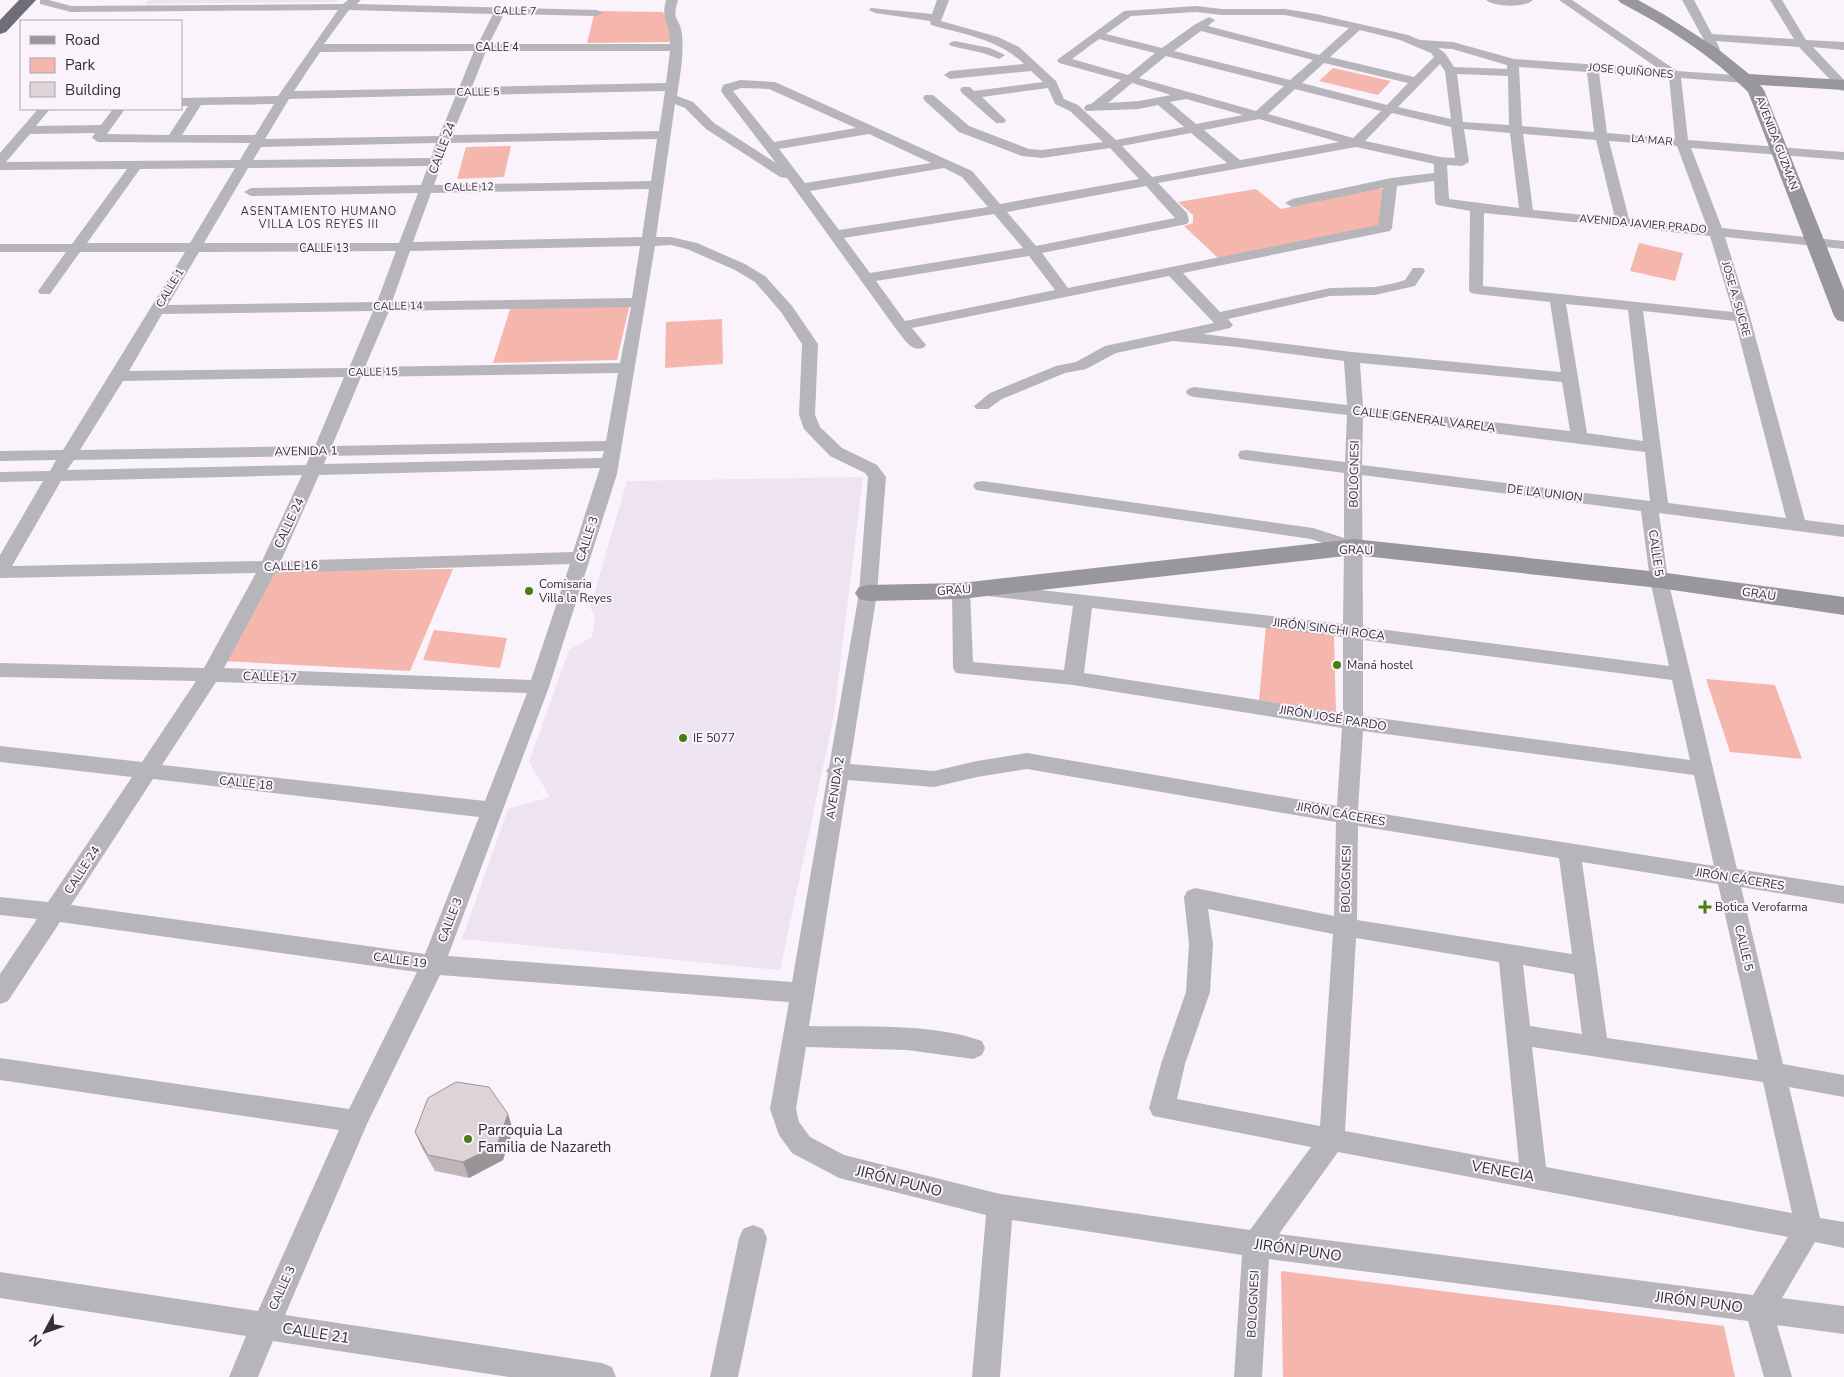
<svg xmlns="http://www.w3.org/2000/svg" width="1844" height="1377" viewBox="0 0 1844 1377" font-family="'Nunito Sans',sans-serif">
	<style>
		.built { fill: #eee3f1 }
		.green { fill: #f5b7ad }
		.lines { fill: none; stroke-linecap: round; stroke-linejoin: round }
		.street { fill: #b6b6ba; fill-rule: evenodd }
		.secondary { fill: #97979d; fill-rule: evenodd }
		.highway { fill: #6d6e76; fill-rule: evenodd }
		.wall { fill: #bfb5b9 }
		.shaded-wall { fill: #9b9496 }
		.building { fill: #ded3d7; stroke: #9b9496 }
		.poi-dot { fill: #487e14; stroke: #faf3fc; stroke-width: 2 }
		.labels { text-anchor: middle; dominant-baseline: central; stroke-width: 4; stroke-linejoin: round; paint-order: stroke }
		.far-street-label { font-size: 11px; fill: #323033; stroke: #faf3fc }
		.far-neighbourhood-label { font-size: 11px; letter-spacing: 1px; fill: #3a353b; stroke: #faf3fc }
		.street-label { font-size: 12px; fill: #323033; stroke: #faf3fc }
		.poi-label { font-size: 12px; fill: #323033; stroke: #faf3fc; text-anchor: start }
		.near-poi-label { font-size: 15px; fill: #323033; stroke: #faf3fc; text-anchor: start }
		.near-street-label { font-size: 15px; fill: #323033; stroke: #faf3fc }
	</style>
	<rect width="100%" height="100%" fill="#faf3fc"/>
	<g class="built">
		<path d="M149,0H338L335,2L145,4Z"/>
		<path d="M863,477L834,715L780,970L462,939L508,809L550,797L529,762L569,650L592,637L595,615L590,608L627,481Z"/>
	</g>
	<g class="green">
		<path d="M595,11L663,12L673,42L587,43Z"/>
		<path d="M1333,68L1391,81L1378,95L1319,81Z"/>
		<path d="M511,146L504,177L457,179L466,147Z"/>
		<path d="M1256,189L1281,209L1373,189H1384L1382,226L1219,259L1184,226L1193,223V215L1178,202Z"/>
		<path d="M1639,243L1683,253L1675,281L1630,271Z"/>
		<path d="M630,304L617,360L493,363L511,306Z"/>
		<path d="M722,319L723,364L665,368L666,322Z"/>
		<path d="M453,569L410,671L223,661L276,571Z"/>
		<path d="M1266,625L1334,636L1336,712L1259,700Z"/>
		<path d="M434,630L507,638L500,668L423,660Z"/>
		<path d="M1706,679L1775,685L1802,759L1730,752Z"/>
		<path d="M1281,1271L1724,1326L1735,1377H1283Z"/>
	</g>
	<g class="lines">
		<g class="street">
			<path d="M40,0H49L71,6L343,4L348,0H361L357,4L597,10L603,13L597,16L504,14L489,44H670C671,23 660,22 666,0H678C671,23 680,16 682,34C684,54 680,76 677,96L693,102L714,123L776,163L723,94L721,91L723,85L740,80L775,82L972,171L1000,204L1139,179L1110,148L1042,158L1022,156L959,132L925,101L923,98L925,95H933L969,126L1029,149L1042,150L1103,142L1070,111L1055,104L1048,88L982,97L1006,120L1004,123H996L962,93L960,90L962,87H970L974,91L1043,82L1031,71L950,79L944,75L950,71L1024,64C998,39 966,35 931,25L930,21L875,13L869,10L871,8L932,14L937,0H949L941,21L998,37L1019,47L1056,81L1064,99L1078,105L1116,140L1184,127L1158,105L1139,109L1086,111L1084,108L1086,105L1091,104L1121,80L1059,63L1057,60L1124,11L1196,6L1222,9H1285L1316,14L1408,35L1420,40L1453,42L1514,59L1659,69L1559,0H1572L1677,71L1749,76L1751,79L1749,82L1745,83L1681,78L1688,140L1844,152V160L1691,148L1722,228L1844,241V249L1725,237L1750,317L1805,520L1844,525V537L1659,513L1668,580L1737,869L1844,886V904L1741,887L1783,1064L1844,1075V1097L1789,1087L1820,1218L1844,1222V1248L1815,1242L1782,1298L1844,1306V1334L1777,1325L1792,1377H1764L1748,1321L1269,1259L1262,1377H1234L1242,1255L1012,1220L1000,1377H972L986,1215L839,1178L792,1153L779,1135L770,1109L789,1002L440,975L367,1124L285,1315L602,1363L612,1367L616,1377H509L273,1341L258,1377H229L246,1336L0,1298V1272L258,1311L339,1130L0,1080V1058L349,1109L417,972L60,922L8,1001L0,1004V974L37,919L0,915V897L48,902L132,777L0,762V746L142,762L196,681L0,677V663L204,668L256,573L0,578V555L43,481L0,482V472L50,471L56,460L0,461V451L63,450L185,252H80L50,294H40L38,291L66,252H0V244H72L127,169L0,170V153L38,109H50L36,126L101,125L113,109H125L107,134L169,135L188,106H181V98L278,96L338,10L71,12L40,4ZM349,10L493,14L478,44H324ZM1196,12L1222,15H1285L1349,28L1319,55L1208,26L1215,20L1209,17L1194,25L1162,48L1106,34L1131,16ZM1360,30L1400,40L1431,53L1434,57L1414,77L1330,57ZM1201,31L1313,60L1290,80L1174,51ZM1099,39L1155,53L1128,75L1072,59ZM1438,48L1452,49L1507,65V69L1454,67L1445,53ZM474,51L459,88L294,91L320,52ZM486,51H670L666,83L472,87ZM1166,56L1284,86L1256,111L1139,78ZM1324,63L1408,83L1387,105L1302,83ZM1440,64L1445,71L1451,119L1398,107ZM1519,67L1587,72L1594,132L1522,126ZM1599,73L1669,77L1675,139L1607,133ZM1457,74L1508,76L1509,125L1463,122ZM1132,83L1171,95L1139,101L1108,103ZM741,88L769,89L856,128L774,142L733,91ZM1295,89L1381,111L1353,138L1268,114ZM665,91L659,131L452,135L469,95ZM456,95L439,136L265,139L289,99ZM1186,99L1243,115L1196,124L1170,102ZM274,104L255,135H182L201,105ZM675,104L685,108L706,129L780,177L787,178L896,329C904,338 910,352 923,348L926,345L912,328L1169,276L1214,323L1105,346L1076,362L1056,366L990,393L974,406L976,409H988L1002,399L1065,373L1086,369L1116,353L1173,341L1238,347L1344,361L1347,405L1194,387L1188,389L1186,392L1188,395L1194,397L1347,415L1345,462L1246,450L1240,451L1238,455L1240,459L1246,460L1344,473V538L1313,528L982,481L976,482L973,486L976,490L982,491L1311,539L1344,550L1343,624L988,584L981,586L979,590L981,594L988,596L1073,606L1064,670L973,662L970,591L968,587L961,585L954,587L952,591L953,668L956,673L1073,685L1342,728L1337,806L1027,753L977,761L934,771L850,764L877,593L886,477L877,465L842,448L820,427L815,415L818,344L792,306L765,276L745,264L697,243L671,237H656ZM1392,113L1451,127L1455,158L1440,157L1365,141ZM1259,119L1339,142L1240,160L1204,130ZM1464,129L1510,133L1519,208L1449,199L1447,165L1462,166L1469,162ZM95,133L92,138L98,142L250,143L240,160L6,162L30,134ZM1191,133L1227,163L1152,177L1122,146ZM869,134L931,163L805,183L779,149ZM1523,134L1596,140L1615,218L1533,210ZM657,139L651,181L434,185L449,143ZM1609,141L1677,146L1707,227L1629,219ZM436,143L431,158L253,160L261,147ZM1356,147L1434,164V173L1391,178L1292,199L1285,203L1292,207L1383,188L1378,225L1068,288L1042,253L1187,224L1189,221L1187,213L1158,183ZM428,166L421,185L251,188L244,192L251,196L418,193L399,243H204L248,168ZM235,168L190,243H87L140,169ZM944,168L962,177L988,207L839,230L810,191ZM1434,181L1435,202L1437,205L1470,211L1469,290L1471,293L1476,294L1550,302L1561,372L1352,352L1203,334L1230,328L1233,325L1228,319L1330,296L1375,295L1415,286L1425,271L1423,268H1413L1405,280L1395,283L1375,287L1330,288L1220,312L1183,273L1390,231L1392,228L1397,186ZM1146,186L1175,218L1036,246L1007,212ZM649,189L642,237L413,242L431,193ZM1484,213L1710,236L1733,312L1483,286ZM994,214L1023,248L870,273L844,238ZM671,245L687,249L735,270L755,282L781,312L802,344L799,415L804,429L830,456L865,473L868,477L859,593L829,767L826,771L828,773L792,982L448,956L549,687L617,474L655,246ZM640,246L632,298L392,302L410,251ZM396,251L377,302L168,305L199,252ZM1029,256L1055,290L905,321L876,281ZM1566,304L1628,310L1643,441L1587,433ZM631,307L620,363L365,367L389,311ZM373,311L349,368L129,371L162,314ZM1643,311L1735,321L1786,518L1668,503ZM1360,363L1562,382L1570,431L1363,407ZM618,373L606,441L332,446L361,377ZM344,377L315,446L80,450L123,381ZM1363,417L1645,452L1650,501L1362,465ZM604,451L602,458L324,464L327,456ZM310,456L306,465L67,470L74,460ZM600,468L573,552L281,561L319,475ZM302,475L262,561L12,566L61,481ZM1362,475L1641,511L1650,580L1669,666L1363,627ZM570,564L531,680L224,668L275,573ZM1092,608L1343,637V713L1084,673ZM1363,640L1672,680L1690,760L1363,716ZM216,682H219L527,693L485,801L162,765ZM1363,731L1694,775L1714,866L1358,810ZM1027,769L1336,822L1334,916L1195,888L1187,891L1184,897L1189,944L1186,992L1161,1064L1149,1108L1153,1116L1311,1147L1250,1230L1000,1194L844,1155L810,1137L799,1122L796,1109L806,1047L907,1050L973,1059L982,1055L985,1048L982,1041C933,1023 861,1027 809,1026L848,780L934,787L977,777ZM153,779L479,817L425,954L71,905ZM1358,826L1559,858L1572,954L1357,920ZM1582,862L1718,884L1758,1060L1607,1038ZM1208,909L1333,934L1320,1126L1177,1099L1185,1064L1210,992L1213,944ZM1356,938L1499,962L1519,1163L1345,1131ZM1523,965L1574,974L1582,1034L1530,1026ZM1532,1047L1763,1082L1792,1213L1546,1167ZM1338,1152L1788,1237L1753,1295L1279,1234Z"/>
			<path d="M1486,0H1533C1525,8 1494,7 1486,0Z"/>
			<path d="M1682,0H1694L1712,34L1794,39L1770,0H1782L1806,40L1844,42V50L1813,47L1844,80V91L1840,90L1799,47L1716,41L1720,49L1718,51H1710Z"/>
			<path d="M955,41L990,48L1005,55L999,59L983,53L951,46L949,44L951,42Z"/>
			<path d="M753,1225L763,1229L767,1238L738,1377H710L739,1238L743,1229Z"/>
		</g>
		<g class="secondary">
			<path d="M1618,0H1638L1665,15L1718,49L1749,74L1844,80V90L1760,85L1764,90L1844,290V322L1837,320L1834,316L1748,92C1711,55 1667,27 1621,3Z"/>
			<path d="M1354,539L1659,572L1844,597V615L1659,588L1354,555L961,599L868,601L859,599L855,593L859,587L868,585L961,583Z"/>
		</g>
		<path class="highway" d="M19,0H36L6,32L0,34V20Z"/>
	</g>
	<path class="wall" d="M513,1130L503,1160L469,1178L435,1171L422,1148L415,1132Z"/>
	<path class="shaded-wall" d="M508,1114L513,1130L503,1160L469,1178L463,1162Z"/>
	<path class="building" d="M456,1082L489,1087L508,1114L497,1145L463,1162L428,1155L415,1132L428,1098Z"/>
	<g class="poi-dot">
		<circle cx="529" cy="591" r="5"/>
		<circle cx="1337" cy="665" r="5"/>
		<circle cx="683" cy="738" r="5"/>
		<path d="M1702.5 899.5h5v5h5v5h-5v5h-5v-5h-5v-5h5z"/>
		<circle cx="468" cy="1139" r="5"/>
	</g>
	<g class="labels">
		<g class="far-street-label">
			<text transform="translate(515 11) rotate(1)">CALLE 7</text>
			<text x="497" y="47">CALLE 4</text>
			<text transform="translate(1631 71) rotate(5)">JOSE QUIÑONES</text>
			<text transform="translate(478 92) rotate(-1)">CALLE 5</text>
			<text transform="translate(1652 140) rotate(5)">LA MAR</text>
			<text transform="translate(1777 143) rotate(69)">AVENIDA GUZMAN</text>
			<text transform="translate(469 187) rotate(-1)">CALLE 12</text>
			<text transform="translate(1643 224) rotate(5)">AVENIDA JAVIER PRADO</text>
			<text x="324" y="248">CALLE 13</text>
			<text transform="translate(170 288) rotate(-59)">CALLE 1</text>
			<text transform="translate(1736 299) rotate(74)">JOSE A. SUCRE</text>
			<text transform="translate(398 306) rotate(-1)">CALLE 14</text>
			<text transform="translate(373 372) rotate(-1)">CALLE 15</text>
		</g>
		<g class="far-neighbourhood-label">
			<text x="319" y="211">ASENTAMIENTO HUMANO<tspan x="319" dy="13">VILLA LOS REYES III</tspan></text>
		</g>
		<g class="street-label">
			<text transform="translate(442 148) rotate(-69)">CALLE 24</text>
			<text transform="translate(1424 419) rotate(7)">CALLE GENERAL VARELA</text>
			<text transform="translate(306 451) rotate(-1)">AVENIDA 1</text>
			<text transform="translate(1354 474) rotate(-89)">BOLOGNESI</text>
			<text transform="translate(1545 493) rotate(7)">DE LA UNION</text>
			<text transform="translate(289 523) rotate(-65)">CALLE 24</text>
			<text transform="translate(587 539) rotate(-72)">CALLE 3</text>
			<text transform="translate(1356 550) rotate(1)">GRAU</text>
			<text transform="translate(1656 553) rotate(82)">CALLE 5</text>
			<text transform="translate(291 566) rotate(-2)">CALLE 16</text>
			<text transform="translate(954 590) rotate(-4)">GRAU</text>
			<text transform="translate(1759 594) rotate(8)">GRAU</text>
			<text transform="translate(1329 629) rotate(7)">JIRÓN SINCHI ROCA</text>
			<text transform="translate(270 677) rotate(2)">CALLE 17</text>
			<text transform="translate(1333 718) rotate(9)">JIRÓN JOSÉ PARDO</text>
			<text transform="translate(246 783) rotate(6)">CALLE 18</text>
			<text transform="translate(835 788) rotate(-81)">AVENIDA 2</text>
			<text transform="translate(1341 814) rotate(10)">JIRÓN CÁCERES</text>
			<text transform="translate(82 870) rotate(-57)">CALLE 24</text>
			<text transform="translate(1346 879) rotate(-89)">BOLOGNESI</text>
			<text transform="translate(1740 879) rotate(9)">JIRÓN CÁCERES</text>
			<text transform="translate(450 920) rotate(-69)">CALLE 3</text>
			<text transform="translate(1744 948) rotate(77)">CALLE 5</text>
			<text transform="translate(400 960) rotate(8)">CALLE 19</text>
			<text transform="translate(282 1288) rotate(-66)">CALLE 3</text>
			<text transform="translate(1253 1304) rotate(-87)">BOLOGNESI</text>
		</g>
		<g class="poi-label">
			<text x="539" y="584">Comisaria<tspan x="539" dy="14">Villa la Reyes</tspan></text>
			<text x="1347" y="665">Maná hostel</text>
			<text x="693" y="738">IE 5077</text>
			<text x="1715" y="907">Botica Verofarma</text>
		</g>
		<g class="near-poi-label">
			<text x="478" y="1130">Parroquia La<tspan x="478" dy="17">Familia de Nazareth</tspan></text>
		</g>
		<g class="near-street-label">
			<text transform="translate(1503 1171) rotate(10)">VENECIA</text>
			<text transform="translate(899 1181) rotate(14)">JIRÓN PUNO</text>
			<text transform="translate(1298 1250) rotate(8)">JIRÓN PUNO</text>
			<text transform="translate(1699 1302) rotate(7)">JIRÓN PUNO</text>
			<text transform="translate(316 1333) rotate(9)">CALLE 21</text>
		</g>
	</g>
	<rect x="20" y="20" width="162" height="90" fill="#faf3fc" stroke="#aaa5ac"/>
	<rect x="30" y="36" width="25" height="8" fill="#97979d" stroke="#aaa5ac"/>
	<text x="65" y="45" font-size="15" fill="#323033">Road</text>
	<rect x="30" y="58" width="25" height="15" fill="#f5b7ad" stroke="#aaa5ac"/>
	<text x="65" y="70" font-size="15" fill="#323033">Park</text>
	<rect x="30" y="82" width="25" height="15" fill="#ded3d7" stroke="#aaa5ac"/>
	<text x="65" y="95" font-size="15" fill="#323033">Building</text>
	<g transform="translate(45 1332) rotate(229)" stroke="#faf3fc" stroke-width="4" paint-order="stroke">
	<path d="M0-4L9 19L0 12L-9 19Z" fill="#323033"/>
	<text y="-8" font-size="14" font-weight="bold" text-anchor="middle" fill="#323033">N</text>
	</g>
</svg>
